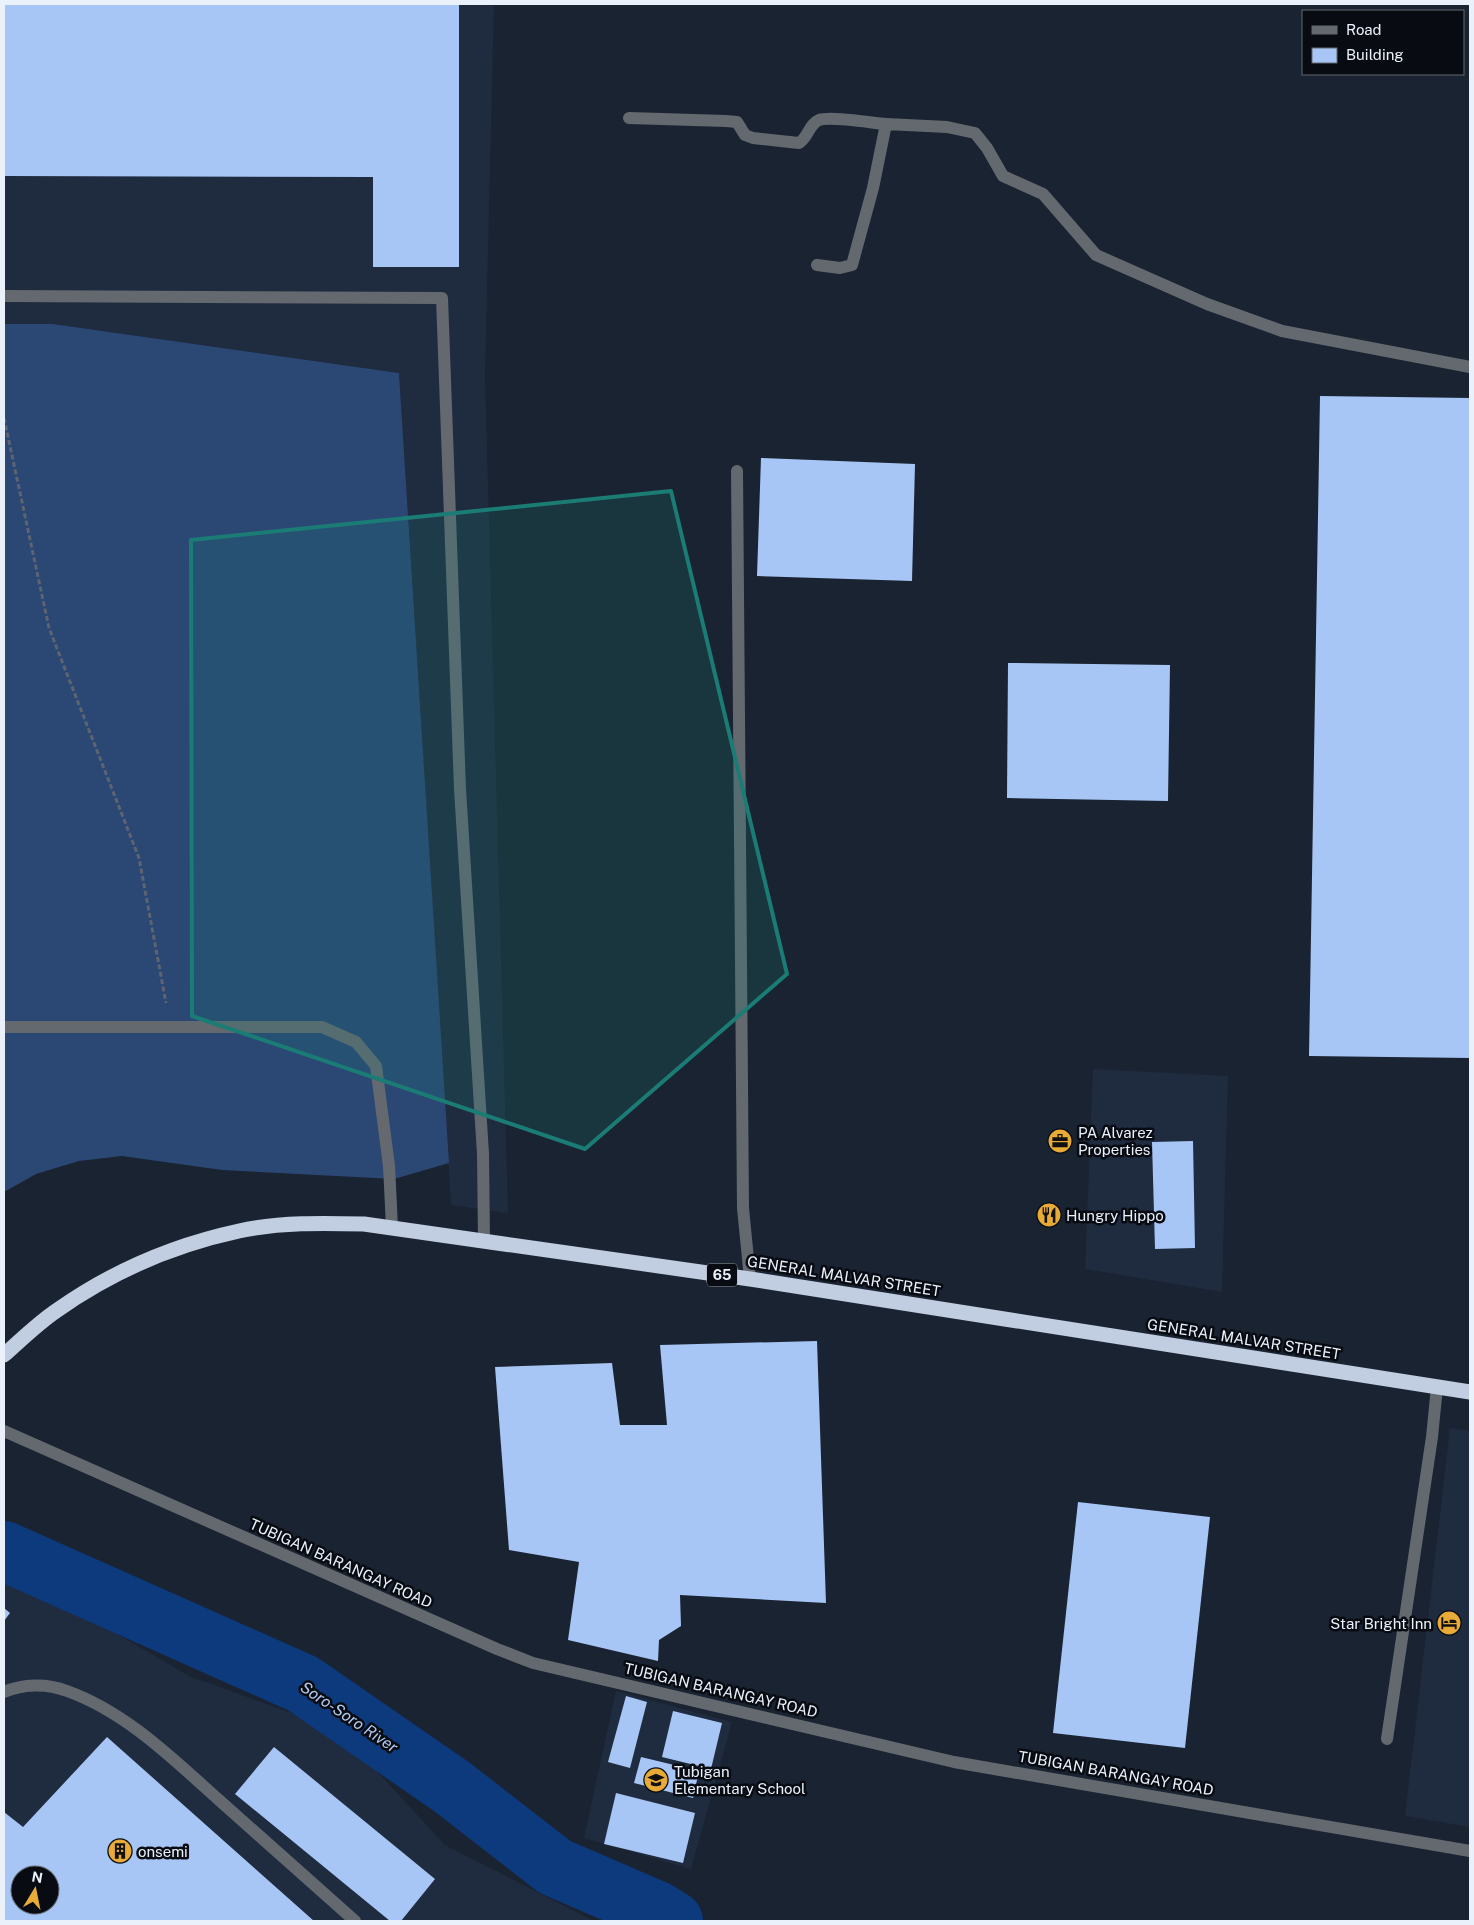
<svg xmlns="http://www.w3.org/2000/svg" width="1474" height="1925" viewBox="0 0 1474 1925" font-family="'Public Sans',sans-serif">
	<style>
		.built { fill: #1f2b3f; fill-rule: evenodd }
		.grass { fill: #2b4774 }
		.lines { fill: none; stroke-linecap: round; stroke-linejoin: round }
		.river { stroke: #0d397d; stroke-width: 60 }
		.building { fill: #a8c6f5; fill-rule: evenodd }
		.path { stroke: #5c6471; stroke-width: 3; stroke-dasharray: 5 2.5; stroke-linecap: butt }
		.lane { stroke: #646970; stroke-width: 12 }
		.street { stroke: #646970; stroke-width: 12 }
		.highway { stroke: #c1cde0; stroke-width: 15 }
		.marked { fill: #1a7c75; fill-opacity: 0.2; stroke: #1a7c75; stroke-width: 4; stroke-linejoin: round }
		.labels { text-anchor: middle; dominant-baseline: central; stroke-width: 5; stroke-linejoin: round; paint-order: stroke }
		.shield { fill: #080c12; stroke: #a7acb5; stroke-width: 1 }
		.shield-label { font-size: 14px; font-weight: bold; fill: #ebf1fb }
		.poi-label { font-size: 15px; fill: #ebf1fb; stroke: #080c12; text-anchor: start }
		.street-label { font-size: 15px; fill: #ebf1fb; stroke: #080c12 }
		.water-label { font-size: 16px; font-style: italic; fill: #b1c9f1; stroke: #080c12 }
	</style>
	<rect width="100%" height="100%" fill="#1a2331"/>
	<g class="built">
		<path d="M4,4H494L485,375L508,1213L451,1205L399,373L53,324H4Z"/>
		<path d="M1093,1069L1228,1076L1222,1292L1085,1269Z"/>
		<path d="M1450,1428L1470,1431V1827L1405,1816Z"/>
		<path d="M4,1568L189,1676L339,1730L445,1845L594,1921H4ZM20,1875H50V1905H20Z"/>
		<path d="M616,1691L732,1722L691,1869L584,1838Z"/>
	</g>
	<path class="grass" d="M4,324H53L399,373L449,1163L394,1179L222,1170L122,1156L79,1161L36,1174L4,1192Z"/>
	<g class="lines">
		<path class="river" d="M4,1551L303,1684L452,1787L555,1867L657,1911L673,1921"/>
	</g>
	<g class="building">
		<path d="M4,4H459V267H373V177L4,176Z"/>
		<path d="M1320,396L1470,398V1058L1309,1056Z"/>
		<path d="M761,458L915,464L912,581L757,576Z"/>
		<path d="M1008,663L1170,665L1168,801L1007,798Z"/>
		<path d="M1193,1141L1195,1248L1155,1249L1152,1142Z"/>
		<path d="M817,1341L826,1603L680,1595L681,1626L659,1640L658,1661L568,1640L579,1562L509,1550L495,1367L612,1363L620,1425H667L660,1345Z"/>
		<path d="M1078,1502L1210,1517L1185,1748L1053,1733Z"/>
		<path d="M4,1608L10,1613L4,1621Z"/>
		<path d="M626,1696L647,1702L630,1768L608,1762Z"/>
		<path d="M673,1711L722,1723L711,1769L662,1757Z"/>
		<path d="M107,1737L314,1921H4V1812L23,1827ZM20,1875H50V1905H20Z"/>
		<path d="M274,1747L435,1879L401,1921H390L235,1794Z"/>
		<path d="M641,1757L699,1771L693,1798L634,1783Z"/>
		<path d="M616,1793L695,1813L683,1863L604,1844Z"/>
	</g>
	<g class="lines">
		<path class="path" d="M4,418L49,628L139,858L166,1003"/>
		<g class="lane">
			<path d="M4,296L442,298L460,789L483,1154L484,1241"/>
			<path d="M737,471L743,1208L750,1279"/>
			<path d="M4,1027H322L356,1042L376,1066L389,1166L392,1227"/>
			<path d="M4,1692C23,1684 46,1683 67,1691C126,1712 173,1759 219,1800C265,1841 310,1881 355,1921"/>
			<path d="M1387,1739L1432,1437L1437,1387"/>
		</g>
		<g class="street">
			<path d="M629,118L726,121L737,122L745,135L753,138L799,143C808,138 809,124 819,120C831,116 872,123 886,124"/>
			<path d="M817,265L840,268L852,265L873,188L886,124L947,127L975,133L987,148L1003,176L1043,194L1096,255L1207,304L1282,331L1470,367"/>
			<path d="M4,1431L497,1649L533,1663L954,1762L1470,1851"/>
		</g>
		<path class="highway" d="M4,1355C21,1340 37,1324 56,1311C111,1272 174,1245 239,1231C280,1222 323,1223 364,1224L750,1279L1470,1392"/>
	</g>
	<path class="marked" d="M671,491L787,974L585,1149L192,1016L191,540Z"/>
	<defs>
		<symbol id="office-disc" viewBox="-11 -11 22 22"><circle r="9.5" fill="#e8ab37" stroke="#080c12"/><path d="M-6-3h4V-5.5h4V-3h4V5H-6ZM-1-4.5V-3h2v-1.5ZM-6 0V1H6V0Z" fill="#111"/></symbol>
		<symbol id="restaurant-disc" viewBox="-11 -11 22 22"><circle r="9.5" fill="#e8ab37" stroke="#080c12"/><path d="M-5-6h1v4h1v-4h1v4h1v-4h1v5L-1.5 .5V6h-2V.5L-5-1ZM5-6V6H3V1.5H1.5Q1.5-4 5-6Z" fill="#111"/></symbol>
		<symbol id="hotel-disc" viewBox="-11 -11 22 22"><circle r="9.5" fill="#e8ab37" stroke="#080c12"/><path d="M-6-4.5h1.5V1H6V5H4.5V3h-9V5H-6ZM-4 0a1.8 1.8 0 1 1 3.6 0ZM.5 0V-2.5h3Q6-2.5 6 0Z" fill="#111"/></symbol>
		<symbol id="school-disc" viewBox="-11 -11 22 22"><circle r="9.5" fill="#e8ab37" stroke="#080c12"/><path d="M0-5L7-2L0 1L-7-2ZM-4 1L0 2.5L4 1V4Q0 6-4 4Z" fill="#111"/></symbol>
		<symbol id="building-disc" viewBox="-11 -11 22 22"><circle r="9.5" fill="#e8ab37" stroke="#080c12"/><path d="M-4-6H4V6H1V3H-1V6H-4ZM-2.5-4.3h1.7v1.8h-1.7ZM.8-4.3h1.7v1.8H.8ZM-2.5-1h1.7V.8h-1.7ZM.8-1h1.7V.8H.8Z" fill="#111"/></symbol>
	</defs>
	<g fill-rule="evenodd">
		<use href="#office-disc" x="1046" y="1127" width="28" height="28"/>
		<use href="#restaurant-disc" x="1035" y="1201" width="28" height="28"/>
		<use href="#hotel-disc" x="1435" y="1609" width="28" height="28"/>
		<use href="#school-disc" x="642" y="1766" width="28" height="28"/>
		<use href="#building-disc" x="106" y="1837" width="28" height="28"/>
	</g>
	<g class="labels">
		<rect class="shield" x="707" y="1263.5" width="30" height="23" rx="4"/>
		<g class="shield-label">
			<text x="722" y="1275">65</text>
		</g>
		<g class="poi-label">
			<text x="1078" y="1132">PA Alvarez<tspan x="1078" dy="17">Properties</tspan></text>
			<text x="1066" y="1215">Hungry Hippo</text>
			<text x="1432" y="1623" text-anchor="end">Star Bright Inn</text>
			<text x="674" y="1771">Tubigan<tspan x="674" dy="17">Elementary School</tspan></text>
			<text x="138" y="1851">onsemi</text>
		</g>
		<g class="street-label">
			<text transform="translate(844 1276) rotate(9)">GENERAL MALVAR STREET</text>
			<text transform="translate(1244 1339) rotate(9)">GENERAL MALVAR STREET</text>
			<text transform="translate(341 1563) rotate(24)">TUBIGAN BARANGAY ROAD</text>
			<text transform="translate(721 1690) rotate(13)">TUBIGAN BARANGAY ROAD</text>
			<text transform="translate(1116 1773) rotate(10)">TUBIGAN BARANGAY ROAD</text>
		</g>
		<g class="water-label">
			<text transform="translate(349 1717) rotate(34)">Soro-Soro River</text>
		</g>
	</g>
	<rect width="1474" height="1925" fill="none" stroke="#ebf1fb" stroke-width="10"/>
	<rect x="1302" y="10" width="162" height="65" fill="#080c12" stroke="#63686f"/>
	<rect x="1312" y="26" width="25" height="8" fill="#646970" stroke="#63686f"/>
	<text x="1346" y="35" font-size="15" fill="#ebf1fb">Road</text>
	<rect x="1312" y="48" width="25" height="15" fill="#a8c6f5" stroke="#63686f"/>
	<text x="1346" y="60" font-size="15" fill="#ebf1fb">Building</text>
	<g transform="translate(35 1890) rotate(10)"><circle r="24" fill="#080c12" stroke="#63686f"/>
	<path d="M0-4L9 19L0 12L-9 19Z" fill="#e8ab37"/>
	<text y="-8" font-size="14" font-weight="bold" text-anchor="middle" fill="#ebf1fb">N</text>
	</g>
</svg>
